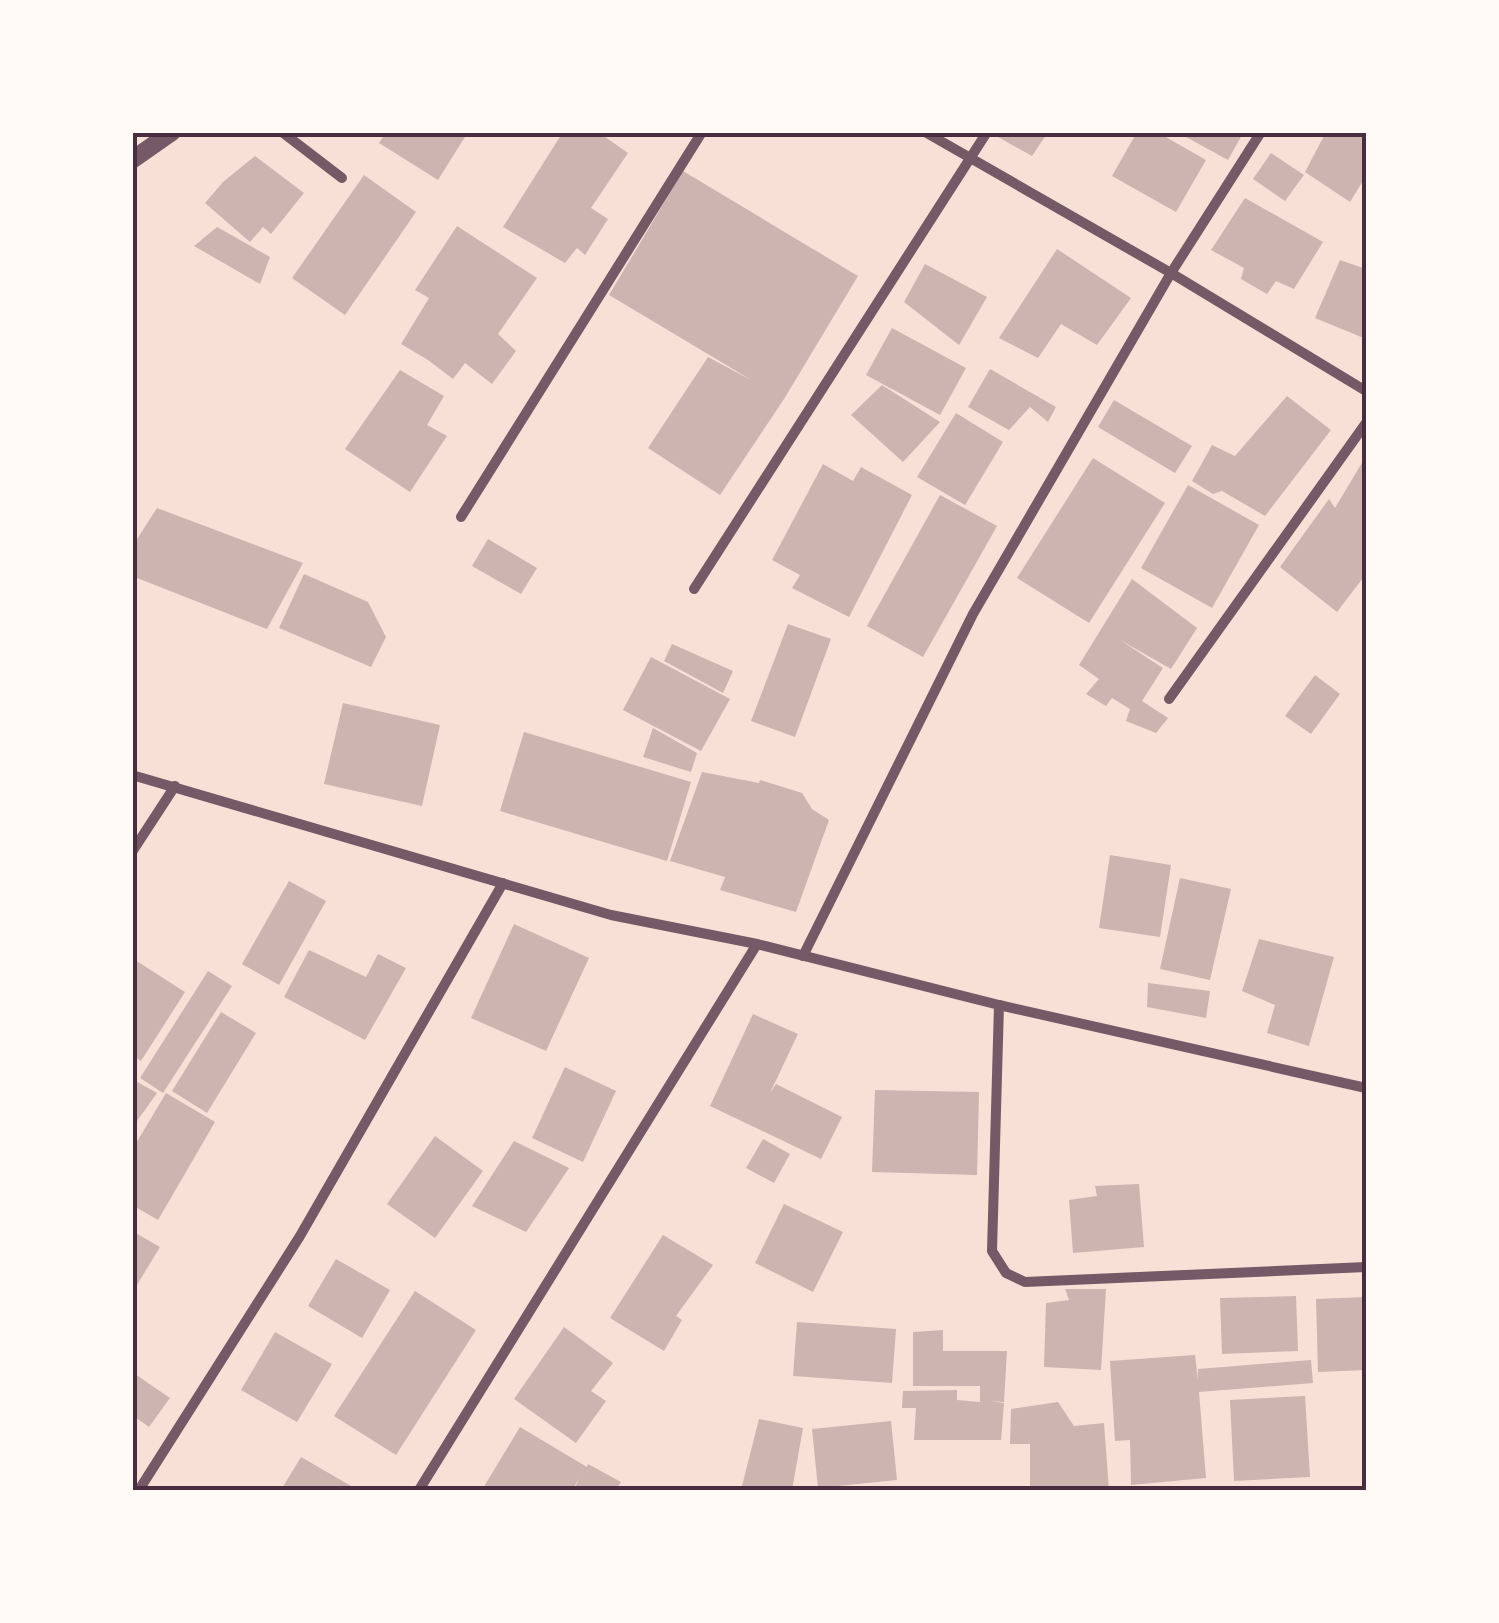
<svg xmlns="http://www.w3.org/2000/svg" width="1499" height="1623" viewBox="0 0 1499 1623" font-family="'Alegreya Sans',sans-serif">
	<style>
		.building { fill: #ccb4b1 }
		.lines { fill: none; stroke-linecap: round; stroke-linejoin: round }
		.minor { stroke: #755966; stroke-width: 10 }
		.tertiary { stroke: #755966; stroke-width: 18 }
		.neatline { fill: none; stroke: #4a2c40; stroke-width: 4 }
	</style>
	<rect width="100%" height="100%" fill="#f7e1d7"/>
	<g class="building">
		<path d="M386,132H468L438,180L379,143Z"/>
		<path d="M563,132H598L628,153L591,208L608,219L585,255L577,248L565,263L503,227Z"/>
		<path d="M1001,132H1048L1032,156L998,137Z"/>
		<path d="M1137,132H1157L1206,160L1176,212L1112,176Z"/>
		<path d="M1177,132H1237L1242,135L1228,160Z"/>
		<path d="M1326,132H1366V176L1350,202L1305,172Z"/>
		<path d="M1271,153L1304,175L1285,201L1253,179Z"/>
		<path d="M255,156L304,193L271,234L263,227L250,242L205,203L223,182Z"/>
		<path d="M683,171L858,276L784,399L720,495L648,448L708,357L753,381L609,295Z"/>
		<path d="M364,175L416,212L345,315L292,278Z"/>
		<path d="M1245,198L1323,242L1294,289L1276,281L1267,294L1241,279L1244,268L1211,250Z"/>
		<path d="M457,226L537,278L498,334L516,351L492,384L465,363L453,379L428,360L401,344L429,298L415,290Z"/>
		<path d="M217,227L270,257L260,284L194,246Z"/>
		<path d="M1057,249L1131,298L1097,345L1061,324L1038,358L999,338Z"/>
		<path d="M1340,260L1366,269V339L1315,318Z"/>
		<path d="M925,264L987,297L959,345L904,302Z"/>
		<path d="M892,328L966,368L940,415L866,375Z"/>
		<path d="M990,369L1056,407L1048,422L1030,407L1009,430L968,407Z"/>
		<path d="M400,370L444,396L427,425L447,436L410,492L345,449Z"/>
		<path d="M882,385L940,422L903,462L851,415Z"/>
		<path d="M1287,396L1331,430L1265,516L1222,491L1213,494L1192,481L1212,445L1235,456Z"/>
		<path d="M1114,400L1192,446L1175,473L1098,427Z"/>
		<path d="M956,413L1003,442L965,505L917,477Z"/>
		<path d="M1366,456V574L1337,612L1280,567L1329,499L1335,508Z"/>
		<path d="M1093,458L1165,503L1089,623L1017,578Z"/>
		<path d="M823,464L853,481L861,467L912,495L849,617L792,588L800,575L772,560Z"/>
		<path d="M1188,485L1259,525L1212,608L1141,568Z"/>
		<path d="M940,495L997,526L923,657L867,626Z"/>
		<path d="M157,508L303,563L267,629L132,576V547Z"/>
		<path d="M488,539L537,568L521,594L472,566Z"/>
		<path d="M304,574L368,602L386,637L371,667L279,628Z"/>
		<path d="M1132,579L1197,628L1171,669L1120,640L1163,668L1142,701L1168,718L1156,733L1126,721L1130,709L1112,698L1106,706L1086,694L1099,679L1079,665Z"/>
		<path d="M788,624L831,639L795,737L751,721Z"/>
		<path d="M672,644L733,671L723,693L664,661Z"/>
		<path d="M651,657L730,699L701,751L623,710Z"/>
		<path d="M1315,675L1340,694L1311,734L1285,716Z"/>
		<path d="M343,703L440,725L422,806L324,784Z"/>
		<path d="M653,728L697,753L691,772L643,757Z"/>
		<path d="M524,732L691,782L667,861L500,811Z"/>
		<path d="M702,772L759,783L760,780L802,793L812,809L829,820L796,912L720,890L725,877L670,861Z"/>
		<path d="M1110,855L1171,865L1160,937L1099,928Z"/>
		<path d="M1180,878L1231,889L1210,980L1160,969Z"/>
		<path d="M289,881L326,901L279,985L242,964Z"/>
		<path d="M514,924L589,958L546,1051L471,1018Z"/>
		<path d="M1259,939L1334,957L1309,1046L1267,1033L1275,1005L1242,991Z"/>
		<path d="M309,950L366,977L378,954L406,968L365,1040L284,997Z"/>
		<path d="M132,958L185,992L141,1061L132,1055Z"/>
		<path d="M208,971L232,986L163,1093L140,1078Z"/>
		<path d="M1148,983L1210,991L1206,1018L1147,1007Z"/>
		<path d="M221,1012L256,1033L207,1113L172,1091Z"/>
		<path d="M753,1014L798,1034L770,1093L776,1084L842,1117L821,1159L710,1106Z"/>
		<path d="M565,1067L616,1091L583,1162L532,1138Z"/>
		<path d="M132,1079L157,1093L132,1128Z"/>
		<path d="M875,1090L979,1092L977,1175L872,1172Z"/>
		<path d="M166,1093L215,1122L158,1220L132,1205V1150Z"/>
		<path d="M435,1136L483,1171L435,1238L387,1204Z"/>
		<path d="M763,1139L790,1154L774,1183L746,1168Z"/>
		<path d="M514,1141L569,1168L526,1232L472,1206Z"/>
		<path d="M1139,1184L1144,1247L1073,1253L1069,1200L1097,1196L1095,1186Z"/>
		<path d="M784,1204L843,1232L813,1292L755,1263Z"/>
		<path d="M132,1231L160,1247L132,1293Z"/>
		<path d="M663,1235L713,1265L676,1316L682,1320L664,1351L610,1318Z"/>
		<path d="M336,1259L390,1290L362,1338L308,1306Z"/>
		<path d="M1065,1289H1106L1101,1370L1044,1367L1046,1303L1069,1300Z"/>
		<path d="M415,1291L476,1330L396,1455L334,1416Z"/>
		<path d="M1296,1296L1298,1351L1222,1354L1220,1298Z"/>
		<path d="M1366,1297V1370L1318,1372L1316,1299Z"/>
		<path d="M797,1322L896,1329L892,1383L793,1376Z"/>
		<path d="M564,1327L613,1363L591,1391L606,1401L576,1443L514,1399Z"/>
		<path d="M943,1330V1351H1007L1004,1402L991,1401L1004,1403L1001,1440H914L916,1408H902L903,1391L957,1390V1400L980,1402V1386H913V1332Z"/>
		<path d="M275,1332L332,1364L297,1422L241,1390Z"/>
		<path d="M1195,1355L1198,1380V1369L1311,1360L1313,1383L1199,1392L1206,1478L1131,1485L1130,1440L1115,1441L1110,1361Z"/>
		<path d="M132,1372L170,1398L149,1427L132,1415Z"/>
		<path d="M1305,1396L1310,1477L1234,1481L1230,1400Z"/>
		<path d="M1058,1402L1074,1426L1104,1423L1109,1490H1030V1444H1010L1011,1409Z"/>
		<path d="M759,1419L803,1428L792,1490H741Z"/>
		<path d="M891,1421L897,1480L818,1488L812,1429Z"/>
		<path d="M520,1427L587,1467L588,1464L621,1482L616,1490H574L579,1479L572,1490H482Z"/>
		<path d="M301,1457L358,1490H281Z"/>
	</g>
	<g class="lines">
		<g class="minor">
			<path d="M282,132L342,178"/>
			<path d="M925,132L1171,273L1366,391"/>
			<path d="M461,517L702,132"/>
			<path d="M694,589L987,132"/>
			<path d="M1169,699L1366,423"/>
			<path d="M132,775L611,915L757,944L999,1005L1366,1088"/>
			<path d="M132,852L175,786"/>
			<path d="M803,956L973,614L1171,273L1261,132"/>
			<path d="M999,1005L992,1251L1006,1273L1025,1282L1366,1267"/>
			<path d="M139,1490L300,1236L503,883"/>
			<path d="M419,1490L757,944"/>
		</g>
		<path class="tertiary" d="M132,160L172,132"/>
	</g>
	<rect width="1499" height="1623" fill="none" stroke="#fffaf5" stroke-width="270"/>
	<rect x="135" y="135" width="1229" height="1353" class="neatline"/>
</svg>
